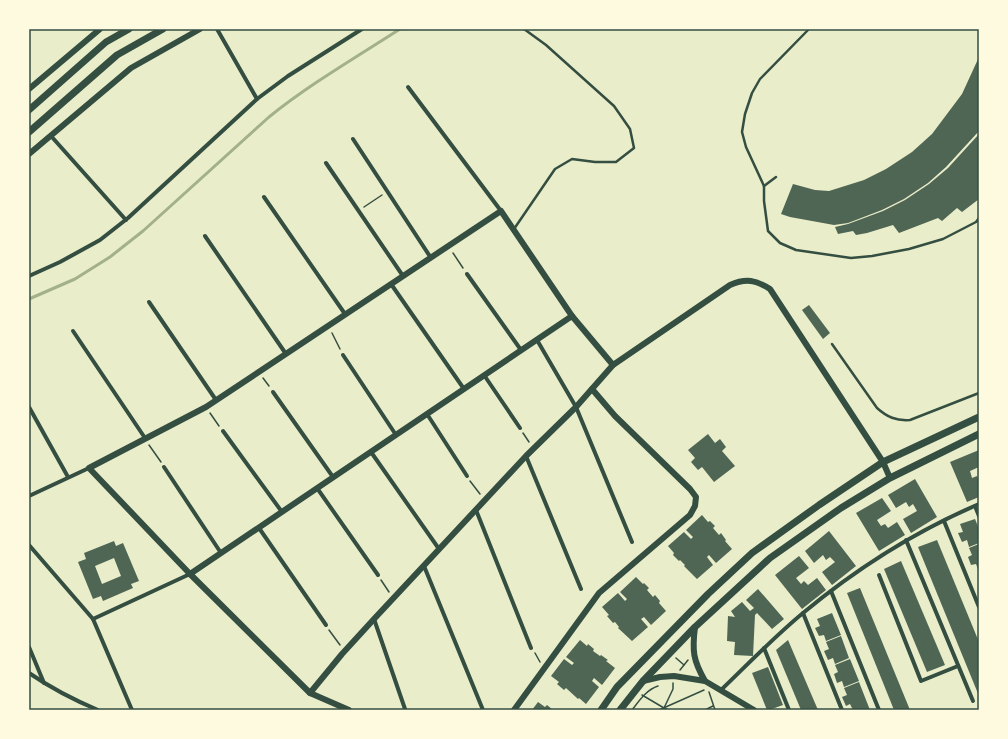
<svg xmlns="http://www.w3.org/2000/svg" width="1008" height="739" viewBox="0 0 1008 739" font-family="'Alegreya Sans',sans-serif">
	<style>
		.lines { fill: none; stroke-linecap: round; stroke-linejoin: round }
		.stream { stroke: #a3b18a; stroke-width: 3 }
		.building { fill: #4f6655; fill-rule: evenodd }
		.path { stroke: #344e41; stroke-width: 1.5 }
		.service { stroke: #344e41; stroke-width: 2.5 }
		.minor { stroke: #344e41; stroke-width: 4 }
		.tertiary { stroke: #344e41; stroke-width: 6 }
		.secondary { stroke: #344e41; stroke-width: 7 }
		.neatline { fill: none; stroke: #344e41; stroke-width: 1.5 }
	</style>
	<rect width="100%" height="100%" fill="#e9edc9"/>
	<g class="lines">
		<path class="stream" d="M29,299L75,279L110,257L143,231L269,117C310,84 355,58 400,29"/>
	</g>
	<g class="building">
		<path d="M979,57V131L946,167L928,183L904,199L882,210L848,223L834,225L790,217L781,214L793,184L815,190L829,191L864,180L886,169L912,152L932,134L962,94Z"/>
		<path d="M979,134V199L962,212L957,208L942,221L938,218L899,233L893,225L867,233L856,235L853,231L838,234L835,227L848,224L883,211L905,200L929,184L948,168Z"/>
		<path d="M809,305L830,333L823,339L802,310Z"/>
		<path d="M708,434L715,443L720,439L726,447L722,451L735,466L714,482L702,467L698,470L691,462L695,458L688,450Z"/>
		<path d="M979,450V467L970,471L972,478L977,476L979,482V497L967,502L950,462Z"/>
		<path d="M915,479L937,517L911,533L903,519L917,511L913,504L909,507L906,502L896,508L888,495Z"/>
		<path d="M882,498L891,511L877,520L881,526L885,524L888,528L897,522L905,535L879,551L856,513Z"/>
		<path d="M702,515L708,522L710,521L715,526L713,528L719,535L721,533L726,540L725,541L732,549L716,563L709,555L707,557L713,565L697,579L684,566L685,565L680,560L679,561L673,555L674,553L668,546L684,532L691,539L693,537L686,530Z"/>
		<path d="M975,519L979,529V543L969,547L967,540L962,542L958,533L963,532L960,524Z"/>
		<path d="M829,531L856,566L832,585L822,572L835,562L830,557L826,560L823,555L814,563L805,551Z"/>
		<path d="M937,540L979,642V696L918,547Z"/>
		<path d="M114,541L116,546L123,543L139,581L131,584L133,588L103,601L101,596L93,599L78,562L86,559L84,553ZM114,558L121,576L102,584L95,566Z"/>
		<path d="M979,544V572L976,564L971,565L968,557L972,555L969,548Z"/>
		<path d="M799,556L809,568L796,578L801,584L804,581L808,585L817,578L826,590L802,609L775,575Z"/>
		<path d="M901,561L945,665L927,672L884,569Z"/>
		<path d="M636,577L643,584L644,583L649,588L647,590L653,597L655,595L660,601L659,603L666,611L651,625L644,617L641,619L648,627L632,641L618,628L619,627L615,622L613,623L607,616L609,615L602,607L618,593L625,601L627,599L620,592Z"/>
		<path d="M860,588L910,710H894L847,593Z"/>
		<path d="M758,589L784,619L772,629L757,613L755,615L753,656L734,655L735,642L727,641L728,616L735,617L731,611L742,602L750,611L754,608L746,600Z"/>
		<path d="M832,613L841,635L826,641L824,635L819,636L815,628L820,626L817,619Z"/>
		<path d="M841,636L849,658L835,664L833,658L828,660L824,651L829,649L826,642Z"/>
		<path d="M580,640L587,646L588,644L594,649L593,651L600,656L601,655L608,660L606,661L615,668L602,685L594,678L592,681L599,687L586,704L579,698L578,699L566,688L564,690L557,684L559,682L551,676L564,659L572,665L574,663L566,657Z"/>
		<path d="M788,640L818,710H801L776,650Z"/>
		<path d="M850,659L859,681L844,687L842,681L837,683L834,674L838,672L835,665Z"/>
		<path d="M768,667L783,705L769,710H767L752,673Z"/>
		<path d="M859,682L868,705L870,710H853L850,704L846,706L842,697L847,695L844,688Z"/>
		<path d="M538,702L545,707L547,705L553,710H532Z"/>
	</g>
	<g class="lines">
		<g class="path">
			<path d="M364,207L382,195"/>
			<path d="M453,253L463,268"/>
			<path d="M332,333L340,349"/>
			<path d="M263,378L269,386"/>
			<path d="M210,413L219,426"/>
			<path d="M523,433L529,442"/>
			<path d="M149,445L161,462"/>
			<path d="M470,481L480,494"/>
			<path d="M381,580L389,592"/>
			<path d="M329,630L340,645"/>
			<path d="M535,653L540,662"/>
			<path d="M676,658L684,665"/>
			<path d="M680,670L688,660"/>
			<path d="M709,692L715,710"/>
			<path d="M642,695L664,708L673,689V683"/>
			<path d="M632,710C639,701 646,690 658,686"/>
			<path d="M659,710L704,690"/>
			<path d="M663,710L664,708L669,710"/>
			<path d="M705,710L713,706"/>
		</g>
		<g class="service">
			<path d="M809,29L760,79L752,93L745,114L742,132L746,147L764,186V201L768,231L780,243L796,250L851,258L872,256L909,249L943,239L976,222L979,218"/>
			<path d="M764,186L776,177"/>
			<path d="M514,229L555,169L572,159L595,162H616L634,148L630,129L614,106L546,45L524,29"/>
			<path d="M832,344L877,408C887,417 896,421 910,420L979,393"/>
		</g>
		<g class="minor">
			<path d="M217,29L257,99"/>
			<path d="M408,87L501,211"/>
			<path d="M51,136L126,220"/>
			<path d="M353,139L431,258"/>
			<path d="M326,163L403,276"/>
			<path d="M264,197L345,314"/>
			<path d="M205,236L286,354"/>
			<path d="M467,274L521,350"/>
			<path d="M29,276L60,262L100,240L128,218L257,99L288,76L362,29"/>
			<path d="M391,284L464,389"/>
			<path d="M149,302L216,400"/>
			<path d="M73,331L145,438"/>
			<path d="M537,340L576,407L632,542"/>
			<path d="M343,355L396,435"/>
			<path d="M484,375L520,428"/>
			<path d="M273,392L333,477"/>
			<path d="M29,407L68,477"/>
			<path d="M427,414L467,476"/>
			<path d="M223,431L282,512"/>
			<path d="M371,452L439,549"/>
			<path d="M526,456L581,589"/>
			<path d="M164,467L221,553"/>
			<path d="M317,488L378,575"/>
			<path d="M29,496L89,468"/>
			<path d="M975,506L979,516"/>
			<path d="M476,510L531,648"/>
			<path d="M944,521L979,607"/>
			<path d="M259,528L326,625"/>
			<path d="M906,540L973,701"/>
			<path d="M29,545L93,619L132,710"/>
			<path d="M424,566L483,710"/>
			<path d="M879,575L921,681L958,666"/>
			<path d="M831,591L879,710"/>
			<path d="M803,613L842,710"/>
			<path d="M93,619L190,574"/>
			<path d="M374,619L405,709"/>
			<path d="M29,647L44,683"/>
			<path d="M764,648L789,710"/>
			<path d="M29,673C51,688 74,700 98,710"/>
			<path d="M721,690C748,664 774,637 803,613C856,569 916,531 979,504"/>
		</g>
		<g class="tertiary">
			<path d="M29,89L100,29"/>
			<path d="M29,154L131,68L200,29"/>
			<path d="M190,574L572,316L613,365"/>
			<path d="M643,681L660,677L674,676L705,681C693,660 692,651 695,627"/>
			<path d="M705,681L754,710"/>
			<path d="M310,693L342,654L374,619L526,456L576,407L613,365L730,285C746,278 756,280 770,289L883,462L890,478"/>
			<path d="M349,710L310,693L190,574L89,468L206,407L501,211L572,316"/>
			<path d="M514,710L599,593L690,515L695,506L696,497L690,489L615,416L592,389"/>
		</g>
		<g class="secondary">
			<path d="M29,110L106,42L129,29"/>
			<path d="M29,132L117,55L163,29"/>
			<path d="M601,710L617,687L662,641L708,594L752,553L819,505L883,462L979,417"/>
			<path d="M620,710L643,681L695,627L770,558L841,508L890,478L979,434"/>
		</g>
	</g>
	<rect width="1008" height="739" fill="none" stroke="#fefae0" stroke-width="60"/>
	<rect x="30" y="30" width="948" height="679" class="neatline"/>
</svg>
